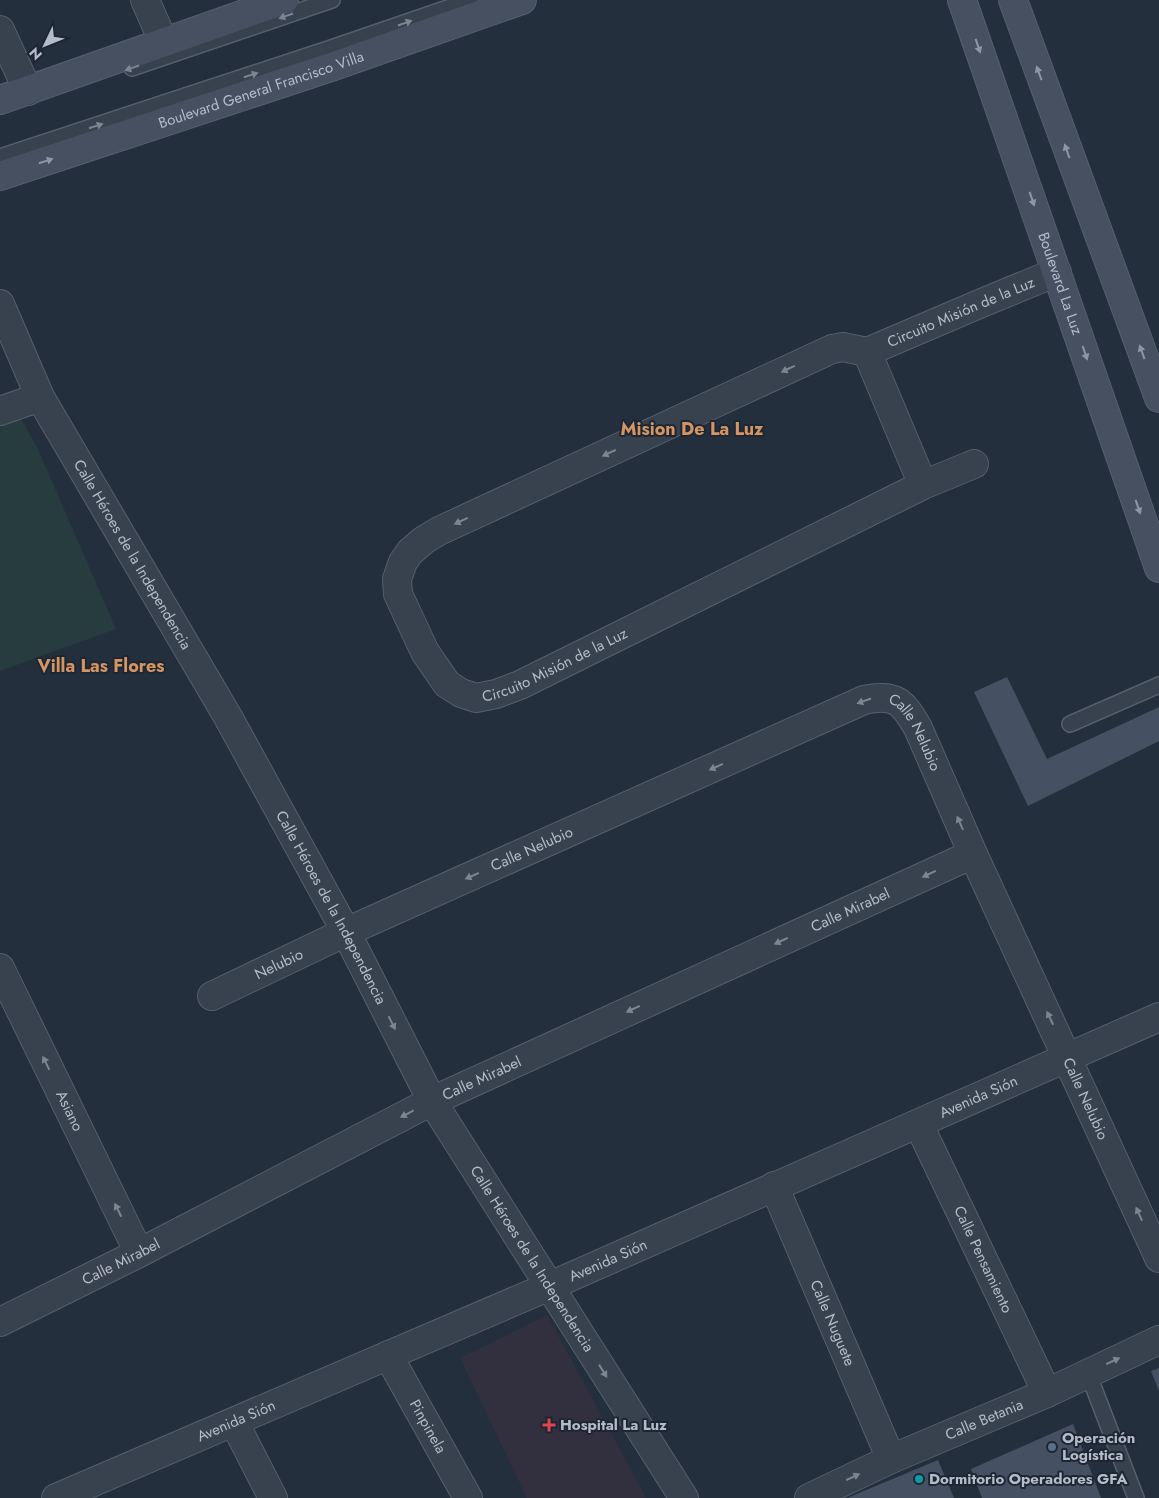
<svg xmlns="http://www.w3.org/2000/svg" width="1159" height="1498" viewBox="0 0 1159 1498" font-family="Jost,sans-serif">
	<style>
		.medical { fill: #32303f }
		.green { fill: #263c3f }
		.building { fill: #455162 }
		.lines { fill: none; stroke-linecap: round; stroke-linejoin: round }
		.service-casing { stroke: #565f6c; stroke-width: 18 }
		.minor-casing { stroke: #565f6c; stroke-width: 30 }
		.secondary-casing { stroke: #565f6c; stroke-width: 30 }
		.service { stroke: #38414e; stroke-width: 15 }
		.minor { stroke: #38414e; stroke-width: 28 }
		.secondary { stroke: #465061; stroke-width: 28 }
		.oneway { fill: #7c8592 }
		.oneway2 { fill: #8e96a5 }
		.health-dot { fill: #e0444e; stroke: #1d2633; stroke-width: 2 }
		.service-dot { fill: #5c6f8a; stroke: #1d2633; stroke-width: 2 }
		.culture-dot { fill: #0f9aa8; stroke: #1d2633; stroke-width: 2 }
		.labels { text-anchor: middle; dominant-baseline: central; stroke-width: 4; stroke-linejoin: round; paint-order: stroke }
		.street-label { font-size: 15px; fill: #b4bcc9; stroke: #1d2633 }
		.poi-label { font-size: 15px; font-weight: bold; fill: #b4bcc9; stroke: #1d2633; text-anchor: start }
		.quarter-label { font-size: 18px; font-weight: bold; fill: #d59563; stroke: #1d2633 }
	</style>
	<rect width="100%" height="100%" fill="#242f3e"/>
	<path class="medical" d="M547,1315L643,1492L646,1498H527L460,1358Z"/>
	<path class="green" d="M18,414L37,447L116,629L0,671V421Z"/>
	<g class="building">
		<path d="M1007,677L1047,759L1159,707V741L1028,806L974,692Z"/>
		<path d="M1159,1368V1391L1151,1371Z"/>
		<path d="M1073,1424L1101,1498H982L971,1469Z"/>
		<path d="M938,1460L954,1498H847Z"/>
	</g>
	<g class="lines">
		<defs>
			<g id="service">
				<path d="M132,68L332,0"/>
				<path d="M0,157L328,49L471,0"/>
				<path d="M1070,724L1159,685"/>
				<path d="M1088,1373L1136,1498"/>
			</g>
			<g id="minor">
				<path d="M145,0L164,43"/>
				<path d="M0,30L28,91"/>
				<path id="s1" d="M0,304L40,397L228,717L346,932L432,1101L684,1498"/>
				<path id="s2" d="M867,352L984,302L1057,272"/>
				<path d="M0,411L40,397"/>
				<path id="s3" d="M923,485L867,352L843,347L832,349L439,531L424,540L410,552L403,562L397,579L398,594L425,652L447,684L461,693L476,698L496,694L520,685L923,485L974,464"/>
				<path id="s4" d="M0,968L139,1253"/>
				<path id="s5" d="M212,996L346,932L864,700C896,693 903,702 918,728L973,854L1159,1258"/>
				<path id="s6" d="M919,1125L1047,1393"/>
				<path id="s7" d="M774,1186L891,1459"/>
				<path id="s8" d="M0,1322L139,1253L432,1101L973,854"/>
				<path id="s9" d="M388,1355L468,1498"/>
				<path d="M234,1422L273,1498"/>
				<path id="s10" d="M56,1498L550,1286L1159,1017"/>
				<path id="s11" d="M809,1498L891,1459L1047,1393L1159,1340"/>
			</g>
			<g id="secondary">
				<path id="s12" d="M962,0L1159,568"/>
				<path d="M1013,0L1159,398"/>
				<path d="M0,100L284,0"/>
				<path id="s13" d="M0,176L334,66L522,0"/>
			</g>
		</defs>
		<use href="#service" class="service-casing"/>
		<use href="#minor" class="minor-casing"/>
		<use href="#secondary" class="secondary-casing"/>
		<use href="#service" class="service"/>
		<use href="#minor" class="minor"/>
		<use href="#secondary" class="secondary"/>
	</g>
	<defs><path id="oneway-solid" d="M-6-.8H1V-3.2L6.5 0L1 3.2V.8H-6Z" transform="scale(1.25)"/></defs>
	<g class="oneway">
		<use href="#oneway-solid" transform="translate(286 16) rotate(161)"/>
		<use href="#oneway-solid" transform="translate(405 23) rotate(-19)"/>
		<use href="#oneway-solid" transform="translate(132 68) rotate(161)"/>
		<use href="#oneway-solid" transform="translate(251 75) rotate(-18)"/>
		<use href="#oneway-solid" transform="translate(96 126) rotate(-18)"/>
		<use href="#oneway-solid" transform="translate(788 369) rotate(155)"/>
		<use href="#oneway-solid" transform="translate(609 453) rotate(155)"/>
		<use href="#oneway-solid" transform="translate(461 521) rotate(155)"/>
		<use href="#oneway-solid" transform="translate(864 701) rotate(161)"/>
		<use href="#oneway-solid" transform="translate(716 767) rotate(156)"/>
		<use href="#oneway-solid" transform="translate(960 823) rotate(-114)"/>
		<use href="#oneway-solid" transform="translate(929 874) rotate(155)"/>
		<use href="#oneway-solid" transform="translate(472 876) rotate(156)"/>
		<use href="#oneway-solid" transform="translate(781 941) rotate(155)"/>
		<use href="#oneway-solid" transform="translate(633 1009) rotate(155)"/>
		<use href="#oneway-solid" transform="translate(1050 1018) rotate(-115)"/>
		<use href="#oneway-solid" transform="translate(392 1023) rotate(63)"/>
		<use href="#oneway-solid" transform="translate(46 1063) rotate(-116)"/>
		<use href="#oneway-solid" transform="translate(407 1114) rotate(152)"/>
		<use href="#oneway-solid" transform="translate(118 1210) rotate(-116)"/>
		<use href="#oneway-solid" transform="translate(1139 1214) rotate(-114)"/>
		<use href="#oneway-solid" transform="translate(1113 1361) rotate(-25)"/>
		<use href="#oneway-solid" transform="translate(603 1371) rotate(58)"/>
		<use href="#oneway-solid" transform="translate(853 1477) rotate(-25)"/>
	</g>
	<g class="oneway2">
		<use href="#oneway-solid" transform="translate(978 46) rotate(71)"/>
		<use href="#oneway-solid" transform="translate(1039 73) rotate(-110)"/>
		<use href="#oneway-solid" transform="translate(1067 151) rotate(-110)"/>
		<use href="#oneway-solid" transform="translate(46 161) rotate(-18)"/>
		<use href="#oneway-solid" transform="translate(1032 199) rotate(71)"/>
		<use href="#oneway-solid" transform="translate(1142 352) rotate(-110)"/>
		<use href="#oneway-solid" transform="translate(1085 353) rotate(71)"/>
		<use href="#oneway-solid" transform="translate(1138 507) rotate(71)"/>
	</g>
	<path class="health-dot" d="M546.5 1417.5h5v5h5v5h-5v5h-5v-5h-5v-5h5z"/>
	<circle class="service-dot" cx="1052" cy="1447" r="5"/>
	<circle class="culture-dot" cx="919" cy="1479" r="5"/>
	<g class="labels">
		<g class="street-label">
			<text stroke="none"><textPath href="#s13" startOffset="275">Boulevard General Francisco Villa</textPath></text>
			<text stroke="none"><textPath href="#s12" startOffset="300">Boulevard La Luz</textPath></text>
			<text stroke="none"><textPath href="#s2" startOffset="102">Circuito Misión de la Luz</textPath></text>
			<text stroke="none"><textPath href="#s1" startOffset="284">Calle Héroes de la Independencia</textPath></text>
			<text stroke="none"><textPath href="#s3" startOffset="915">Circuito Misión de la Luz</textPath></text>
			<text stroke="none"><textPath href="#s5" startOffset="786">Calle Nelubio</textPath></text>
			<text stroke="none"><textPath href="#s5" startOffset="352">Calle Nelubio</textPath></text>
			<text stroke="none"><textPath href="#s1" startOffset="689">Calle Héroes de la Independencia</textPath></text>
			<text stroke="none"><textPath href="#s8" startOffset="945">Calle Mirabel</textPath></text>
			<text stroke="none"><textPath href="#s5" startOffset="74">Nelubio</textPath></text>
			<text stroke="none"><textPath href="#s8" startOffset="540">Calle Mirabel</textPath></text>
			<text stroke="none"><textPath href="#s10" startOffset="1006">Avenida Sión</textPath></text>
			<text stroke="none"><textPath href="#s5" startOffset="1191">Calle Nelubio</textPath></text>
			<text stroke="none"><textPath href="#s4" startOffset="159">Asiano</textPath></text>
			<text stroke="none"><textPath href="#s1" startOffset="1094">Calle Héroes de la Independencia</textPath></text>
			<text stroke="none"><textPath href="#s6" startOffset="149">Calle Pensamiento</textPath></text>
			<text stroke="none"><textPath href="#s10" startOffset="601">Avenida Sión</textPath></text>
			<text stroke="none"><textPath href="#s8" startOffset="135">Calle Mirabel</textPath></text>
			<text stroke="none"><textPath href="#s7" startOffset="149">Calle Nuguete</textPath></text>
			<text stroke="none"><textPath href="#s11" startOffset="192">Calle Betania</textPath></text>
			<text stroke="none"><textPath href="#s10" startOffset="196">Avenida Sión</textPath></text>
			<text stroke="none"><textPath href="#s9" startOffset="82">Pinpinela</textPath></text>
		</g>
		<g class="poi-label">
			<text x="560" y="1425">Hospital La Luz</text>
			<text x="1062" y="1438">Operación<tspan x="1062" dy="17">Logística</tspan></text>
			<text x="929" y="1479">Dormitorio Operadores GFA</text>
		</g>
		<g class="quarter-label">
			<text x="692" y="429">Mision De La Luz</text>
			<text x="101" y="666">Villa Las Flores</text>
		</g>
	</g>
	<g transform="translate(45 45) rotate(227)" stroke="#1d2633" stroke-width="4" paint-order="stroke">
	<path d="M0-4L9 19L0 12L-9 19Z" fill="#b4bcc9"/>
	<text y="-8" font-size="14" font-weight="bold" text-anchor="middle" fill="#b4bcc9">N</text>
	</g>
</svg>
